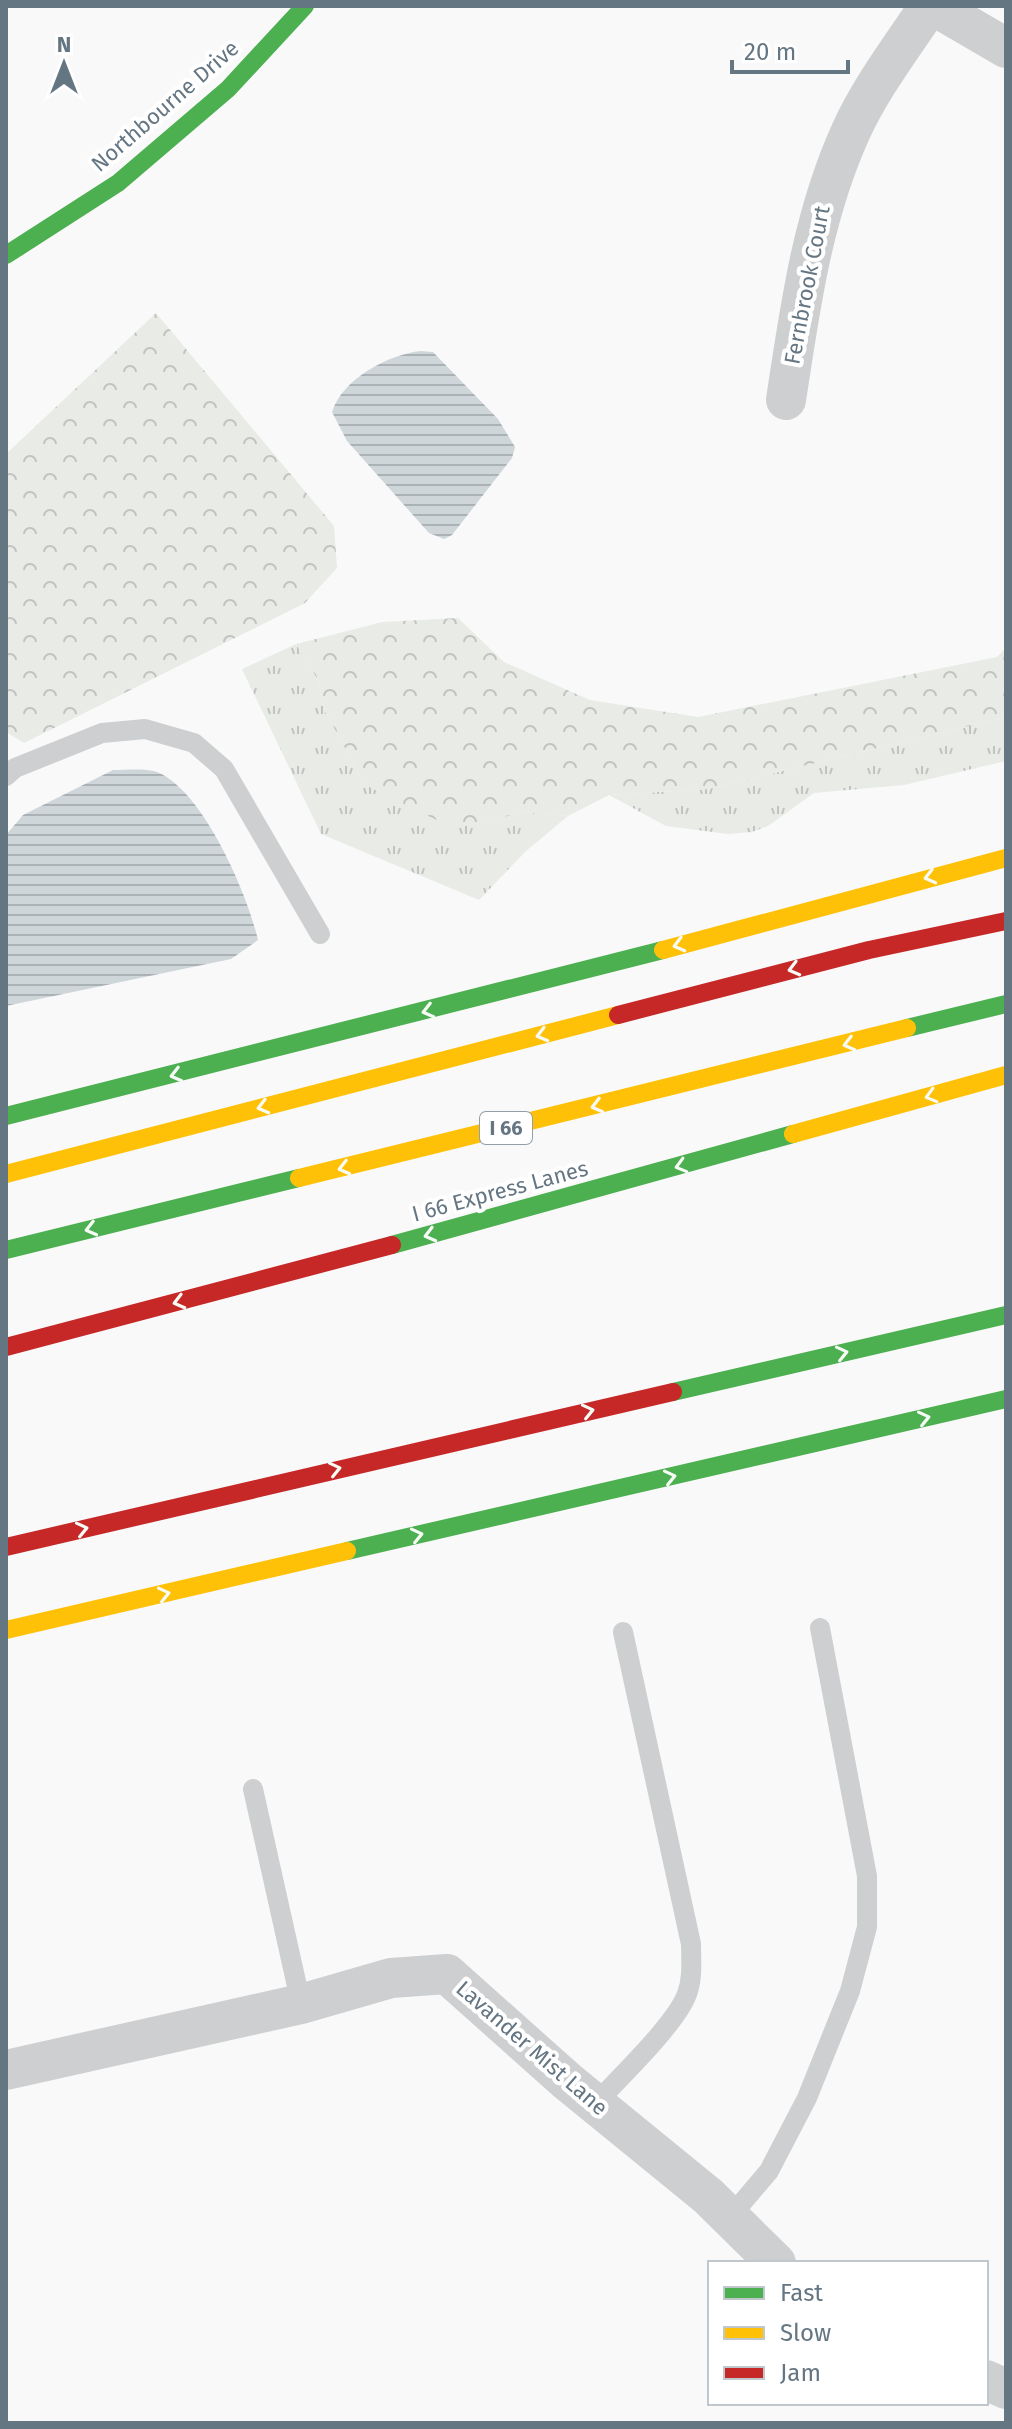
<svg xmlns="http://www.w3.org/2000/svg" width="1012" height="2429" viewBox="0 0 1012 2429" font-family="'Fira Sans',sans-serif">
	<style>
		.grass { fill: url(#grass-tufts) }
		.forest { fill: url(#forest-crowns) }
		.water { fill: url(#water-rules) }
		.lines { fill: none; stroke-linecap: round; stroke-linejoin: round }
		.lane { stroke: #cecfd0; stroke-width: 20 }
		.street { stroke: #cecfd0; stroke-width: 40 }
		.fast { stroke: #4caf50; stroke-width: 18 }
		.slow { stroke: #ffc107; stroke-width: 18 }
		.jam { stroke: #c62828; stroke-width: 18 }
		.oneway { stroke: #f6fbf6 }
		.labels { text-anchor: middle; dominant-baseline: central; stroke-width: 8; stroke-linejoin: round; paint-order: stroke }
		.shield { fill: #fff; stroke: #939fa8; stroke-width: 2 }
		.shield-label { font-size: 20px; font-weight: bold; fill: #657683 }
		.street-label { font-size: 22px; fill: #657683; stroke: #fff }
	</style>
	<defs>
		<pattern id="grass-tufts" width="24" height="20" patternUnits="userSpaceOnUse" patternTransform="scale(2)"><rect width="24" height="20" fill="#e8ebe6"/><path d="M3 7l-1-3M5 7V3M7 7l1-3M15 17l-1-3M17 17v-4M19 17l1-3" fill="none" stroke="#c0c3c0"/></pattern>
		<pattern id="forest-crowns" width="20" height="18" patternUnits="userSpaceOnUse" patternTransform="scale(2)"><rect width="20" height="18" fill="#e8ebe6"/><path d="M2 6a3 3 0 1 1 6 0M12 15a3 3 0 1 1 6 0" fill="none" stroke="#c0c3c0"/></pattern>
		<pattern id="water-rules" width="6" height="5" patternUnits="userSpaceOnUse" patternTransform="scale(2)"><rect width="6" height="5" fill="#ced6d9"/><path d="M0 2.5h6" fill="none" stroke="#abb2b5"/></pattern>
	</defs>
	<rect width="100%" height="100%" fill="#f9f9f9"/>
	<g class="grass">
		<path d="M296,644L318,680L325,711L365,785L485,824L519,812L568,816L526,851L479,900L321,834L242,669Z"/>
		<path d="M1006,717V761L904,785L814,793L768,826L752,832L728,834L666,826L609,795L708,789Z"/>
	</g>
	<g class="forest">
		<path d="M156,313L334,526L337,568L305,603L24,743L6,732V454Z"/>
		<path d="M458,618L504,662L590,700L698,717L997,657L1006,648V717L708,789L609,795L568,816L519,812L485,824L447,825L365,785L325,711L318,680L296,644L383,622Z"/>
	</g>
	<g class="water">
		<path d="M421,351L433,352L498,419L515,447L512,458L452,535L444,539L429,533L347,441L332,412C342,379 389,354 421,351Z"/>
		<path d="M113,770C126,770 145,768 157,772C203,790 248,895 258,940L231,959L6,1006V835L23,815Z"/>
	</g>
	<g class="lines">
		<g class="lane">
			<path d="M6,776L15,768L102,733L145,729L194,743L224,769L320,934"/>
			<path d="M253,1789L301,2004"/>
			<path d="M595,2104C619,2078 676,2024 687,1994C693,1978 691,1960 691,1944L623,1632"/>
			<path d="M730,2217L769,2171L807,2098L850,1991L867,1927V1876L820,1628"/>
		</g>
		<g class="street">
			<path d="M934,6L1006,48"/>
			<path d="M786,400C800,308 812,217 851,131C871,87 902,47 929,6"/>
			<path d="M6,2070L301,2004L391,1978L447,1974L567,2081L708,2196L776,2263"/>
			<path d="M986,2380L1006,2389"/>
		</g>
		<g class="fast">
			<path d="M6,255L118,183L228,89L305,6"/>
			<path d="M907,1028L1006,1004"/>
			<path d="M6,1116L663,950"/>
			<path d="M392,1245L793,1134"/>
			<path d="M6,1250L299,1178"/>
			<path d="M673,1392L1006,1315"/>
			<path d="M347,1551L1006,1399"/>
		</g>
		<g class="slow">
			<path d="M663,950L1006,858"/>
			<path d="M793,1134L1006,1075"/>
			<path d="M6,1174L618,1015"/>
			<path d="M299,1178L907,1028"/>
			<path d="M6,1630L347,1551"/>
		</g>
		<g class="jam">
			<path d="M618,1015L869,950L1006,921"/>
			<path d="M6,1347L392,1245"/>
			<path d="M6,1547L673,1392"/>
		</g>
	</g>
	<defs><path id="oneway-chevron" d="M-2-3.5L2.5 0L-2 3.5" fill="none" stroke-width="1.6" stroke-linecap="round" stroke-linejoin="round" transform="scale(2)"/></defs>
	<g class="oneway">
		<use href="#oneway-chevron" transform="translate(930 877) rotate(166)"/>
		<use href="#oneway-chevron" transform="translate(679 945) rotate(165)"/>
		<use href="#oneway-chevron" transform="translate(794 969) rotate(165)"/>
		<use href="#oneway-chevron" transform="translate(428 1011) rotate(166)"/>
		<use href="#oneway-chevron" transform="translate(542 1035) rotate(165)"/>
		<use href="#oneway-chevron" transform="translate(849 1044) rotate(166)"/>
		<use href="#oneway-chevron" transform="translate(176 1075) rotate(166)"/>
		<use href="#oneway-chevron" transform="translate(931 1096) rotate(164)"/>
		<use href="#oneway-chevron" transform="translate(597 1106) rotate(166)"/>
		<use href="#oneway-chevron" transform="translate(263 1107) rotate(165)"/>
		<use href="#oneway-chevron" transform="translate(681 1166) rotate(164)"/>
		<use href="#oneway-chevron" transform="translate(344 1168) rotate(166)"/>
		<use href="#oneway-chevron" transform="translate(91 1229) rotate(166)"/>
		<use href="#oneway-chevron" transform="translate(430 1235) rotate(165)"/>
		<use href="#oneway-chevron" transform="translate(179 1302) rotate(165)"/>
		<use href="#oneway-chevron" transform="translate(842 1353) rotate(-13)"/>
		<use href="#oneway-chevron" transform="translate(588 1411) rotate(-13)"/>
		<use href="#oneway-chevron" transform="translate(924 1418) rotate(-13)"/>
		<use href="#oneway-chevron" transform="translate(335 1469) rotate(-13)"/>
		<use href="#oneway-chevron" transform="translate(670 1477) rotate(-13)"/>
		<use href="#oneway-chevron" transform="translate(82 1529) rotate(-13)"/>
		<use href="#oneway-chevron" transform="translate(417 1535) rotate(-13)"/>
		<use href="#oneway-chevron" transform="translate(164 1594) rotate(-13)"/>
	</g>
	<g class="labels">
		<rect class="shield" x="480" y="1112" width="52" height="32" rx="6"/>
		<g class="shield-label">
			<text x="506" y="1128">I 66</text>
		</g>
		<g class="street-label">
			<text transform="translate(165 106) rotate(-41)">Northbourne Drive</text>
			<text transform="translate(807 285) rotate(-79)">Fernbrook Court</text>
			<text transform="translate(500 1191) rotate(-15)">I 66 Express Lanes</text>
			<text transform="translate(532 2048) rotate(41)">Lavander Mist Lane</text>
		</g>
	</g>
	<rect width="1012" height="2429" fill="none" stroke="#657683" stroke-width="16"/>
	<rect x="708" y="2261" width="280" height="144" fill="#ffffff" stroke="#c1c8cd" stroke-width="2"/>
	<rect x="724" y="2287" width="40" height="12" fill="#4caf50" stroke="#c1c8cd" stroke-width="2"/>
	<text x="780" y="2301" font-size="24" fill="#657683">Fast</text>
	<rect x="724" y="2327" width="40" height="12" fill="#ffc107" stroke="#c1c8cd" stroke-width="2"/>
	<text x="780" y="2341" font-size="24" fill="#657683">Slow</text>
	<rect x="724" y="2367" width="40" height="12" fill="#c62828" stroke="#c1c8cd" stroke-width="2"/>
	<text x="780" y="2381" font-size="24" fill="#657683">Jam</text>
	<g transform="translate(64 64)" stroke="#ffffff" stroke-width="6" paint-order="stroke">
	<path d="M0-6L14 30L0 20L-14 30Z" fill="#657683"/>
	<text y="-12" font-size="22" font-weight="bold" text-anchor="middle" fill="#657683">N</text>
	</g>
	<path d="M732 60v12h116v-12" fill="none" stroke="#657683" stroke-width="4"/>
	<text x="744" y="60" font-size="24" fill="#657683" stroke="#ffffff" stroke-width="6" paint-order="stroke">20 m</text>
</svg>
